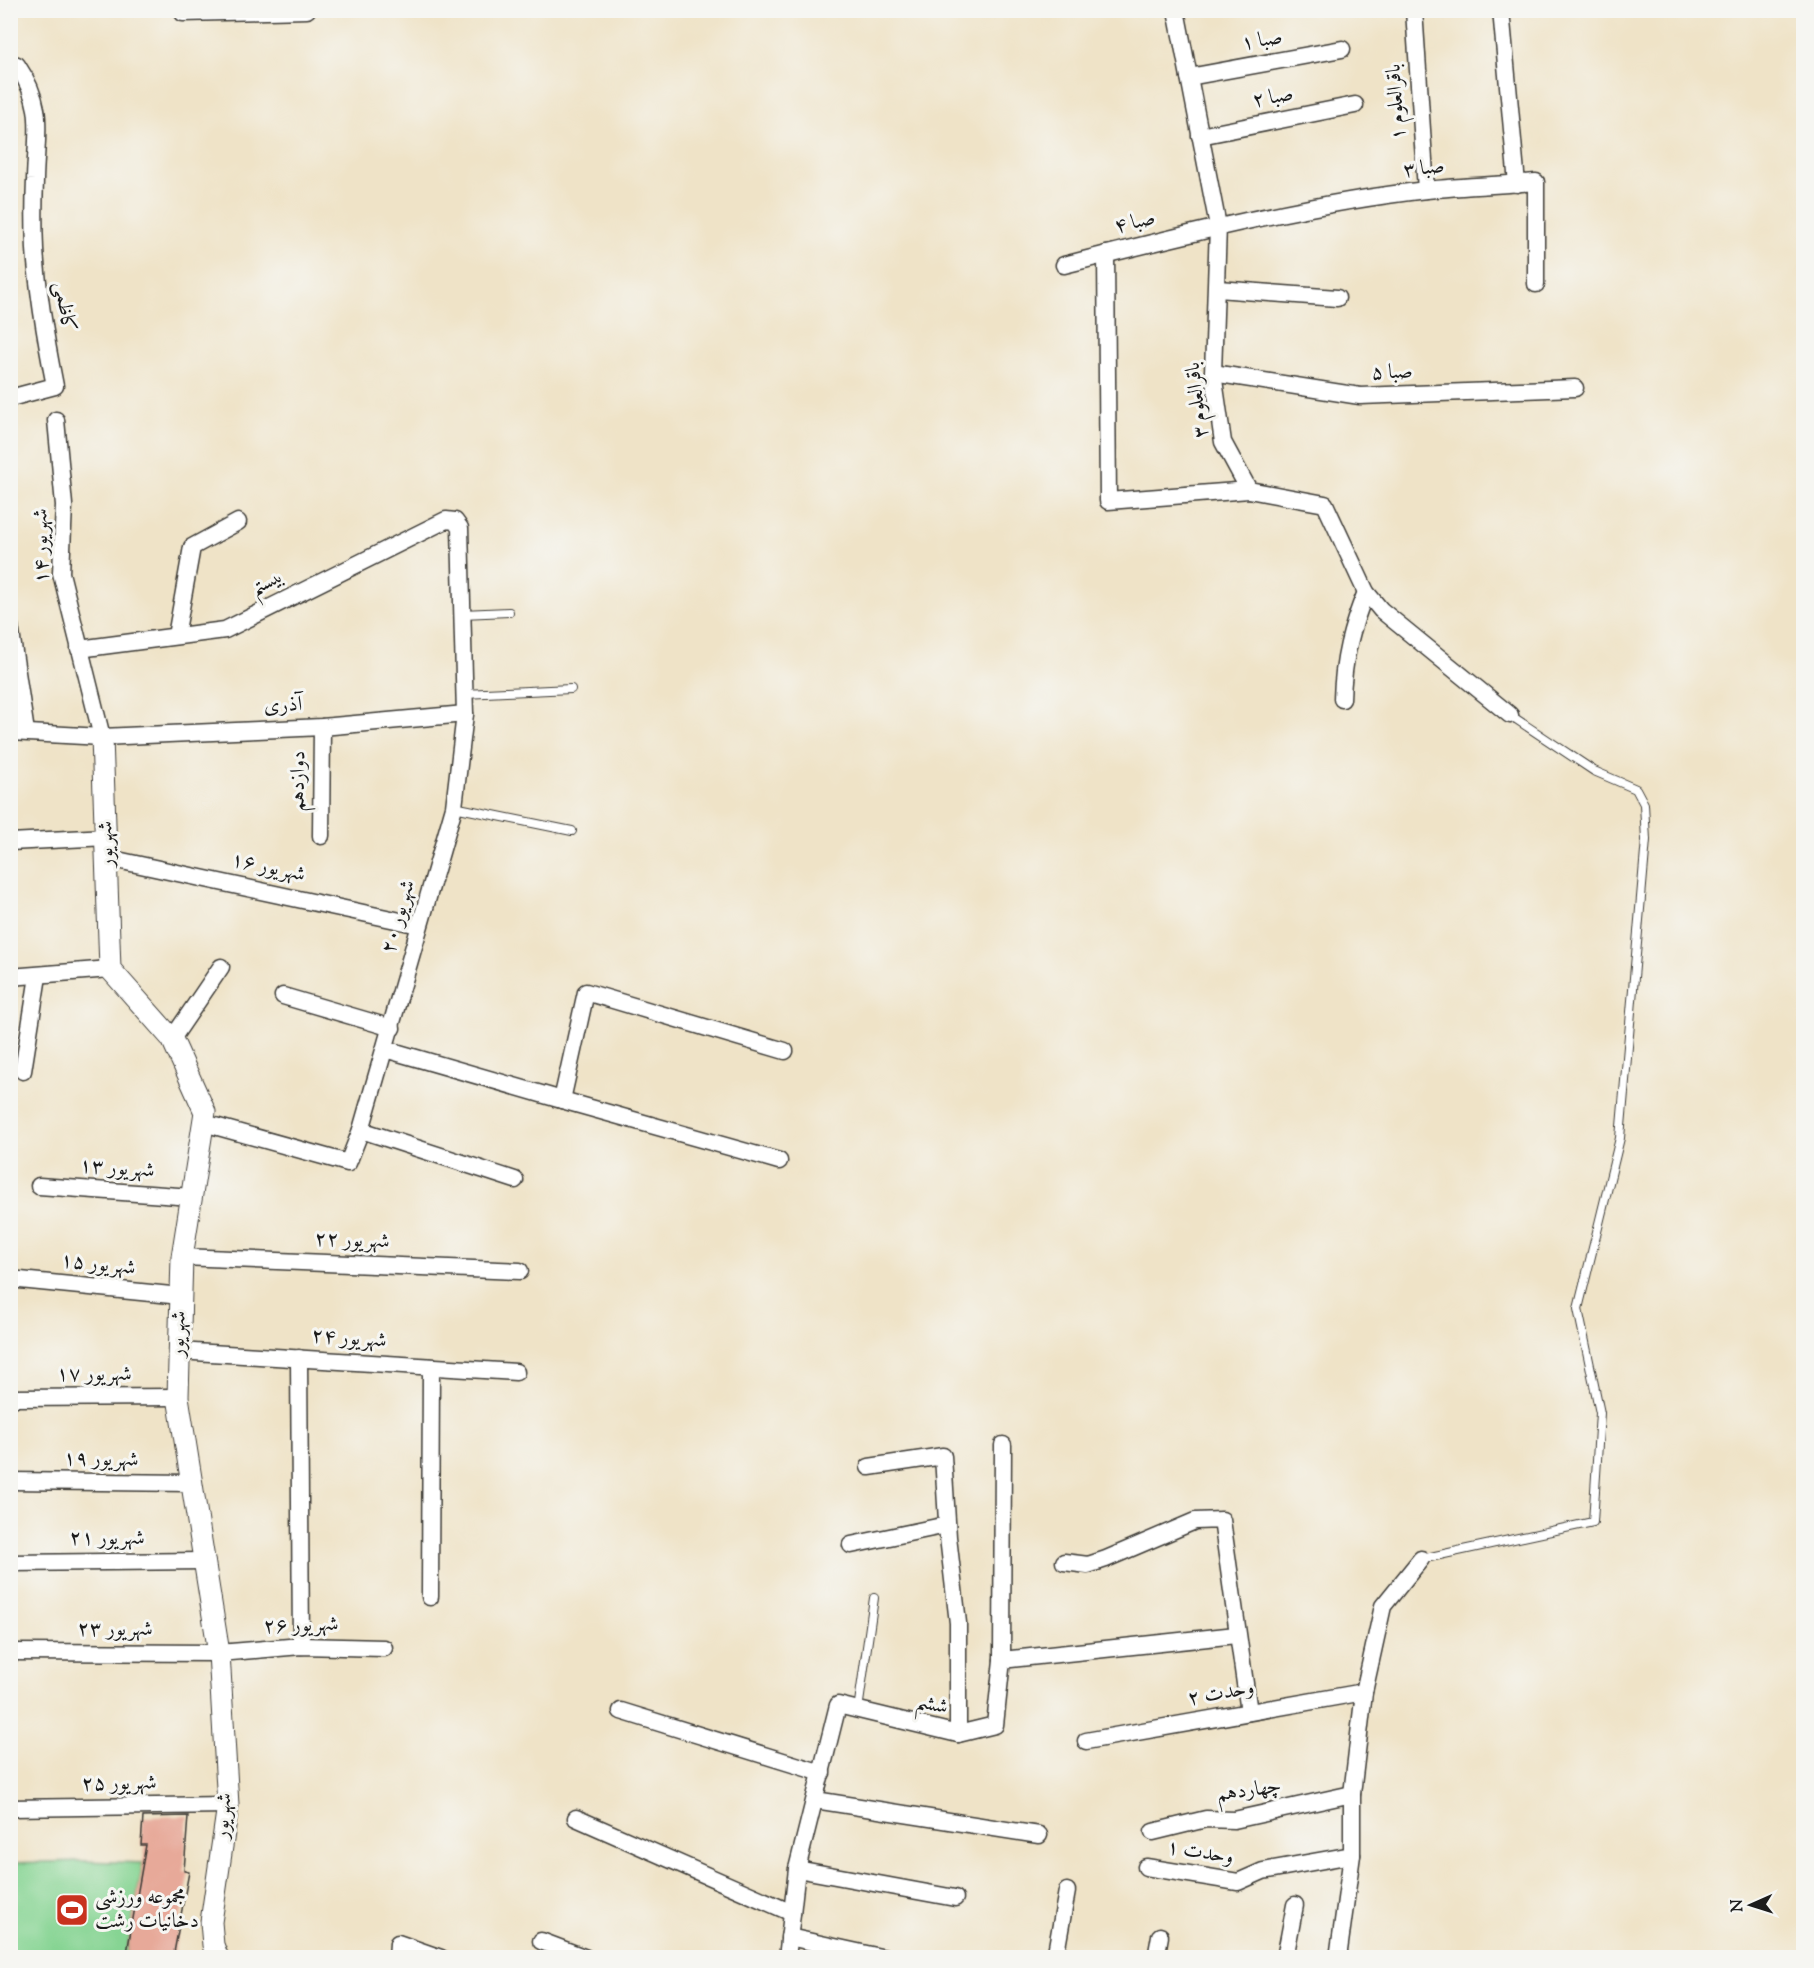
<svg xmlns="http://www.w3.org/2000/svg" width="1814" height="1968" viewBox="0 0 1814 1968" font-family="'Sorts Mill Goudy',Amiri,serif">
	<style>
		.green { fill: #86d493; stroke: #517858; stroke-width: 1.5 }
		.building { fill: #e7a999 }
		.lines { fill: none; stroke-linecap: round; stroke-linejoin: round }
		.service-casing { stroke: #3c3a36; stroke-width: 10 }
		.minor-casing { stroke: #3c3a36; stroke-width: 19 }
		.tertiary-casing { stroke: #3c3a36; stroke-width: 23 }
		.service { stroke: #fff; stroke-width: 8 }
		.minor { stroke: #fff; stroke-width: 16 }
		.tertiary { stroke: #fff; stroke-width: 21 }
		.labels { text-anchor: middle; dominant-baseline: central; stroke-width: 6; stroke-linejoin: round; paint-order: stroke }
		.street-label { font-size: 21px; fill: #1c1c1c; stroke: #f6f6f2 }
		.poi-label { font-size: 21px; fill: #1c1c1c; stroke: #f6f6f2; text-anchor: start }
	</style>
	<rect width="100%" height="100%" fill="#f6f6f2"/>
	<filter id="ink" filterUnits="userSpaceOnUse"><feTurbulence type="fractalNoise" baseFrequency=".0167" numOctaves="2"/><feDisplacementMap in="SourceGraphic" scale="12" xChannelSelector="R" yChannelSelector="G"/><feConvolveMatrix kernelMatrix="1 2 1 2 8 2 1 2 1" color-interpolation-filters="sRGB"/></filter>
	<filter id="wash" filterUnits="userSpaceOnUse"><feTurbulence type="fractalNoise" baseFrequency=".008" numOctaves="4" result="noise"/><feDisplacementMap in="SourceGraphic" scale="24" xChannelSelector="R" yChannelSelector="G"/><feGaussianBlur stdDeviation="1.35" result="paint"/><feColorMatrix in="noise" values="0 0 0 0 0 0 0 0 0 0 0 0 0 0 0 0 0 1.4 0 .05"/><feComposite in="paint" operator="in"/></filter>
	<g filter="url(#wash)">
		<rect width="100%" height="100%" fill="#efe3c7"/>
		<path class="green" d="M83,1861L143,1863L126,1957H11L10,1863Z"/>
		<g id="blocks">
			<path class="building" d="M188,1816L184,1871L189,1872L173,1958H126L146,1845H141L143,1817Z"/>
		</g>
	</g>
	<g filter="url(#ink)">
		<use href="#blocks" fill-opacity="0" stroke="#3c3a36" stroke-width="1.5"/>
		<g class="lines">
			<defs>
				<g id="service">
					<path d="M462,614L509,612"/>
					<path d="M464,694L571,689"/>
					<path d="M454,807L572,831"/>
					<path d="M1421,1559L1593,1522L1600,1413L1578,1309L1620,1138L1646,840L1644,804L1636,789L1594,771L1510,715"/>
					<path d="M858,1710L874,1598"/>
				</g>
				<g id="minor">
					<path d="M1176,10L1218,226L1213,373L1223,442L1249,490L1325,504L1366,592L1381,610L1510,715"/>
					<path d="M1414,10L1426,190"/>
					<path d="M1501,10L1517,184"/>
					<path d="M183,13L307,10"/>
					<path d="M10,63L17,65C46,108 36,132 35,180C34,203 34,227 35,249C38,296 46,341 55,386L10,398"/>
					<path d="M1189,77L1342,49"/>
					<path d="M1200,136L1355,105"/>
					<path d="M1106,254L1108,501L1249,490"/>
					<path d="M1064,265C1183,235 1304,204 1426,190C1462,186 1499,185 1536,182V284"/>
					<path d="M1218,289L1337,298"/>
					<path d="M1213,373L1360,396L1575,388"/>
					<path d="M56,420L64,505L61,573L102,737"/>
					<path d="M10,626L26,732"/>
					<path d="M176,636L192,547L238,522"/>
					<path d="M79,649L225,630L446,520L455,521L460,528L465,714L454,807L361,1130L348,1163L204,1123"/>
					<path d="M1342,699C1343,660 1351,628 1366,592"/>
					<path d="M10,732L102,737L322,727L465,714"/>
					<path d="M321,836L322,727"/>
					<path d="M10,842L107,837"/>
					<path d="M108,858L419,925"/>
					<path d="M10,977L110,969"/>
					<path d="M283,996L392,1028"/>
					<path d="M172,1039L221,967"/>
					<path d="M385,1049L562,1100L586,992L785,1051"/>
					<path d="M23,1071L38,976"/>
					<path d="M562,1100L779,1161"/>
					<path d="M361,1130L515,1180"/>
					<path d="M39,1186L192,1197"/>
					<path d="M182,1257L520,1271"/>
					<path d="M10,1279L181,1296"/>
					<path d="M178,1351L516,1372"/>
					<path d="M299,1358L301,1646"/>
					<path d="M10,1398L178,1397"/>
					<path d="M10,1481L191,1483"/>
					<path d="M851,1545L947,1525"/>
					<path d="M1064,1562L1088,1565L1106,1559L1195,1521L1222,1520L1249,1712"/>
					<path d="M10,1563L204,1561"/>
					<path d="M430,1597L431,1367"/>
					<path d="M10,1652L219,1653L301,1646L384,1648"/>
					<path d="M1002,1660L1003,1445"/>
					<path d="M621,1711L822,1773"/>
					<path d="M958,1734L995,1725L1002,1660L1236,1635"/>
					<path d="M1086,1741L1364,1692"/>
					<path d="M815,1800L1039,1835"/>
					<path d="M10,1808L228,1805"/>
					<path d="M576,1818L792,1913"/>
					<path d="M1153,1832L1206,1819L1234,1820L1352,1794"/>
					<path d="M1146,1867L1238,1882L1263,1871L1352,1855"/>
					<path d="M797,1869L955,1898"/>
					<path d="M789,1937L885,1958"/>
					<path d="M541,1941L586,1958"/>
					<path d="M397,1958L398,1943L441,1958"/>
					<path d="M787,1958L797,1869L838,1705L958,1734V1623L948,1537L943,1456L869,1467"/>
					<path d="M1055,1958L1067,1891"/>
					<path d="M1156,1958L1160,1936"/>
					<path d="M1285,1958L1295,1905"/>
					<path d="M1338,1958L1352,1855V1794L1364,1692L1383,1606L1421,1559"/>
				</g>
				<path id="tertiary" d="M102,737L110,969L172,1039L205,1112L182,1257L178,1397L219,1653L228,1805L211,1922L213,1945L218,1958"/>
			</defs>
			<use href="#service" class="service-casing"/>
			<use href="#minor" class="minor-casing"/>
			<use href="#tertiary" class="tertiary-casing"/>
			<use href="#service" class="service"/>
			<use href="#minor" class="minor"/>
			<use href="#tertiary" class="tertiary"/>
		</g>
	</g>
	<defs>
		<symbol id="stadium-square" viewBox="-11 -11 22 22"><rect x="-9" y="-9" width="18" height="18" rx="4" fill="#c8321e" stroke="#f6f6f2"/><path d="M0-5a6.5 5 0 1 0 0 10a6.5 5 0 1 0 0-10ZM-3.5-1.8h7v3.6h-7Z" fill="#fff"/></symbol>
	</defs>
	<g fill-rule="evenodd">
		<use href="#stadium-square" x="53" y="1891" width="38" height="38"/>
	</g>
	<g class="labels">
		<g class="street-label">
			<text transform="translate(1262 41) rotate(-10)">صبا ۱</text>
			<text transform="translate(1273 98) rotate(-11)">صبا ۲</text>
			<text transform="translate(1397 102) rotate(-94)">باقرالعلوم ۱</text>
			<text transform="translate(1424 169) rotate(-7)">صبا ۳</text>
			<text transform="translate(1135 223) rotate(-14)">صبا ۴</text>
			<text transform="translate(64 307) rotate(82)">کاظمی</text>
			<text transform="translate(1392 373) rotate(-2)">صبا ۵</text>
			<text transform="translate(1198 400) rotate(-97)">باقرالعلوم ۳</text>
			<text transform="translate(42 546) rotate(-91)">شهریور ۱۴</text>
			<text transform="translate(267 583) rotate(-27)">بیستم</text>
			<text transform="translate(283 706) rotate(-3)">آذری</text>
			<text transform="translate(299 781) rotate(-89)">دوازدهم</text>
			<text transform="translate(107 844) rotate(-92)">شهریور</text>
			<text transform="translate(268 868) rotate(12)">شهریور ۱۶</text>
			<text transform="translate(399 917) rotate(-74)">شهریور ۲۰</text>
			<text transform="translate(117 1169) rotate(4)">شهریور ۱۳</text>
			<text transform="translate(352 1241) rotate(2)">شهریور ۲۲</text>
			<text transform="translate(98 1265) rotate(6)">شهریور ۱۵</text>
			<text transform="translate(179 1334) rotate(-88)">شهریور</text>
			<text transform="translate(349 1339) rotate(4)">شهریور ۲۴</text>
			<text x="94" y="1375">شهریور ۱۷</text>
			<text transform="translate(101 1460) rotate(1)">شهریور ۱۹</text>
			<text x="107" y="1539">شهریور ۲۱</text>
			<text transform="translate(301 1626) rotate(-2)">شهریور ۲۶</text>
			<text x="115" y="1630">شهریور ۲۳</text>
			<text transform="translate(1221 1694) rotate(-10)">وحدت ۲</text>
			<text transform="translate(932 1705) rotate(14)">ششم</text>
			<text transform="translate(119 1784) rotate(-1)">شهریور ۲۵</text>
			<text transform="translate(1249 1791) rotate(-8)">چهاردهم</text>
			<text transform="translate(224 1816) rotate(-86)">شهریور</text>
			<text transform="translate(1200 1853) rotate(9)">وحدت ۱</text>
		</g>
		<g class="poi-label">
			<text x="95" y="1898">مجموعه ورزشی<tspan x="95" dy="24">دخانیات رشت</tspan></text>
		</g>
	</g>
	<rect width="1814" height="1968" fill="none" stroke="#f6f6f2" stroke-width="36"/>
	<g transform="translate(1751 1905) rotate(267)" stroke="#f6f6f2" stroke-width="4.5" paint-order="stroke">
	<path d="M0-4.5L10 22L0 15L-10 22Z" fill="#1c1c1c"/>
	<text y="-9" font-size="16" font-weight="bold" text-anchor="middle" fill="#1c1c1c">N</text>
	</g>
</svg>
